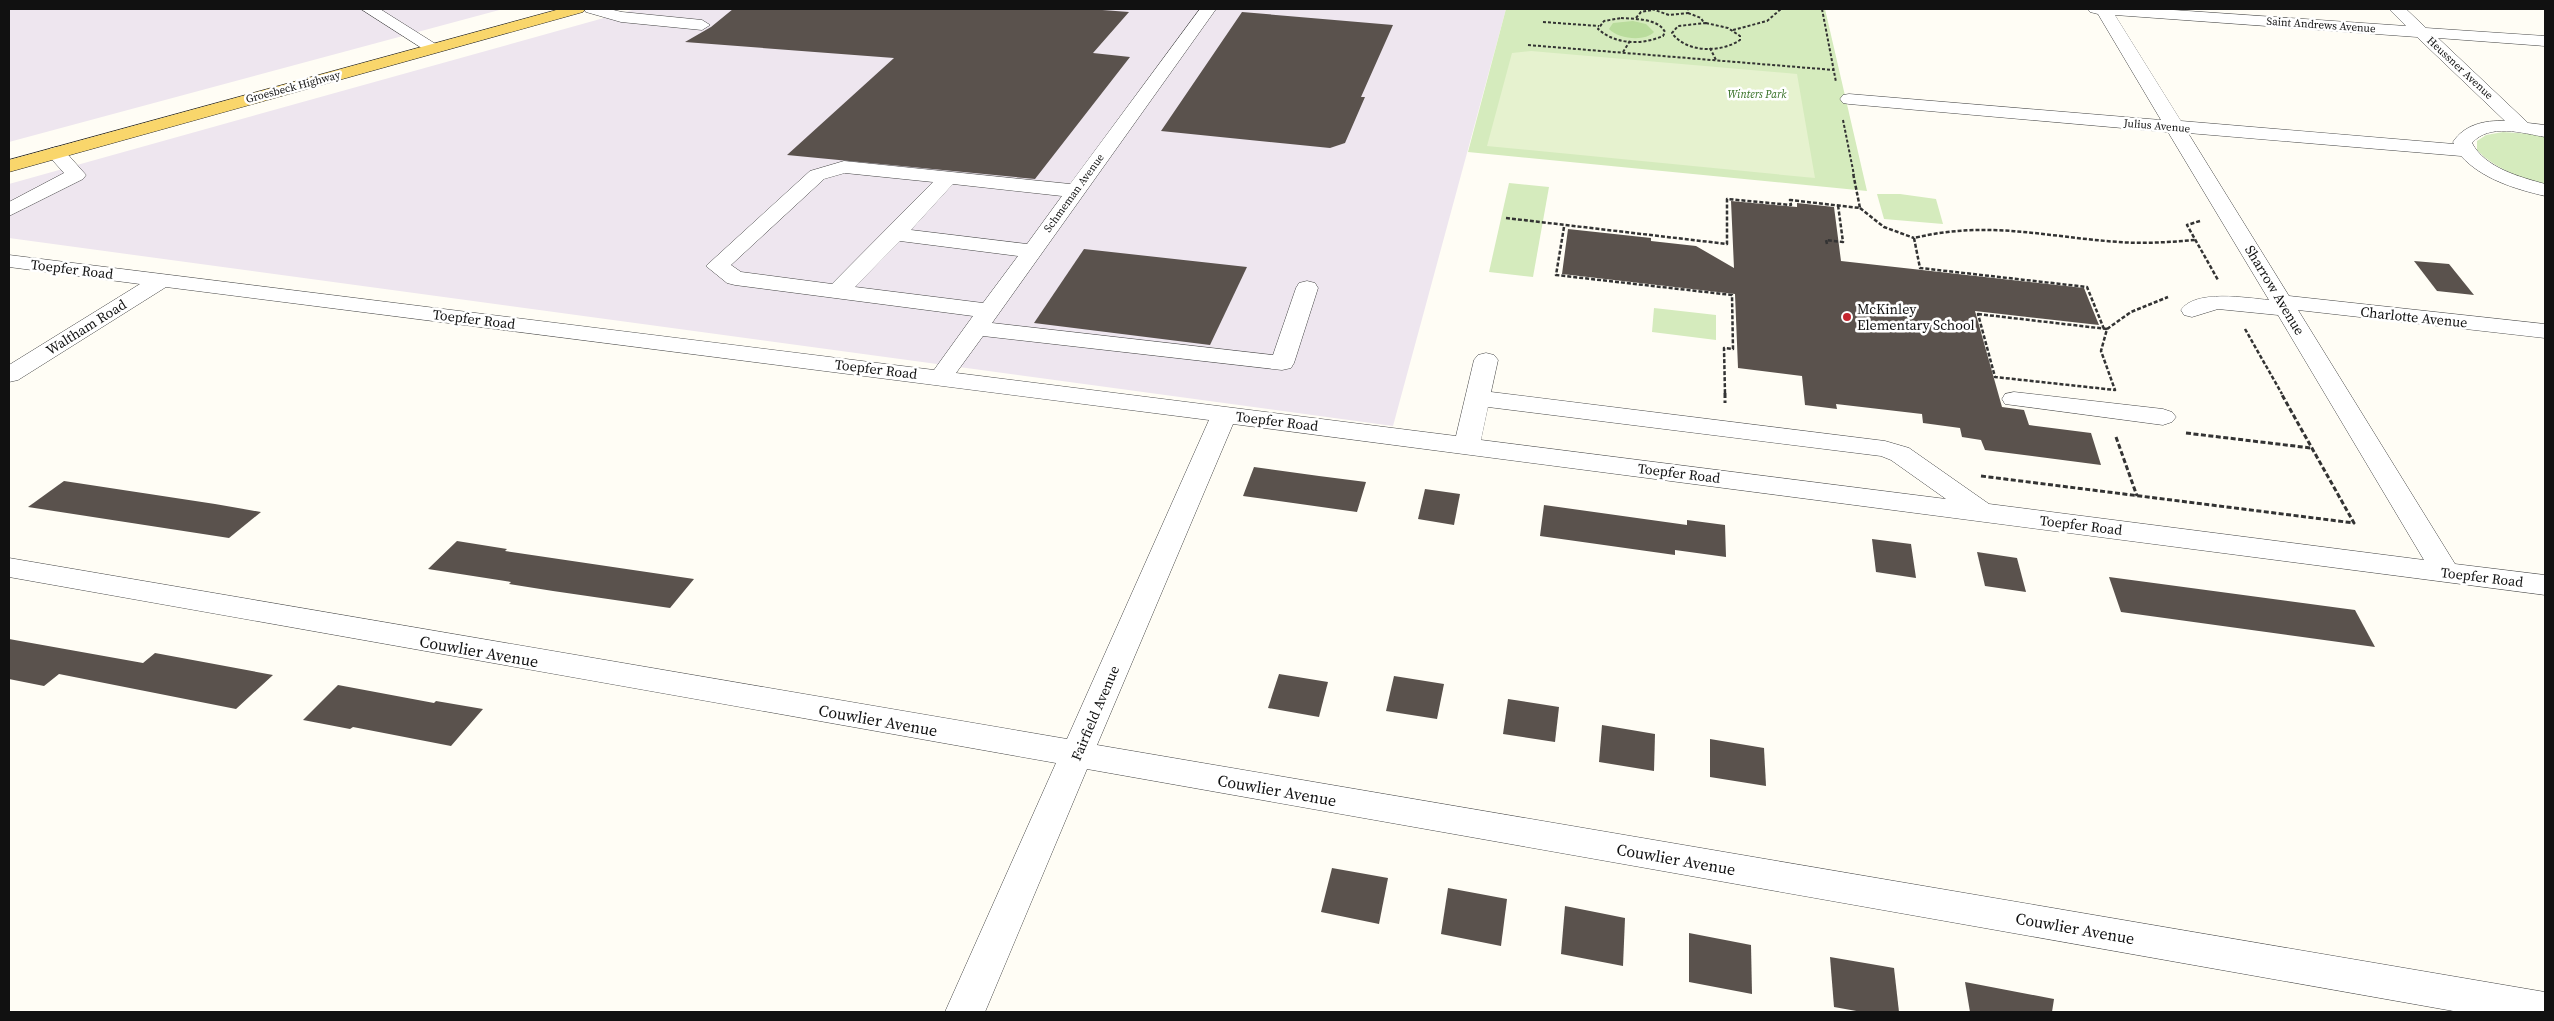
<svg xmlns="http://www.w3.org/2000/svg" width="2554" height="1021" viewBox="0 0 2554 1021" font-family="'Source Serif 4',serif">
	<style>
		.industrial { fill: #eee6ef }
		.green { fill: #d5ebbd }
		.forest { fill: #b9dc9c }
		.pitch { fill: #e6f2cf }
		.building { fill: #5a524d }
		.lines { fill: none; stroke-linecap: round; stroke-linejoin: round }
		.minor-casing { stroke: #444; stroke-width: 1 }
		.major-casing { stroke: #222; stroke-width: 1 }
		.path-far2 { stroke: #333; stroke-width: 2; stroke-dasharray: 3 2; stroke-linecap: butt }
		.path-far1 { stroke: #333; stroke-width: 2.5; stroke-dasharray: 4 2; stroke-linecap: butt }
		.path { stroke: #333; stroke-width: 3; stroke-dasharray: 5 2.5; stroke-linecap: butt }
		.minor { fill: #fff; fill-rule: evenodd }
		.major { fill: #f9d66b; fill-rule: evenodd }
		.poi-dot { fill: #c4262e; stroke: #fff; stroke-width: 2 }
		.labels { text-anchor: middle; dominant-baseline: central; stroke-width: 5; stroke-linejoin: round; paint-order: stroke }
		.far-street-label { font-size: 11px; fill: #111; stroke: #fff }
		.far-park-label { font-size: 11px; font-style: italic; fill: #2f6b1f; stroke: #fff }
		.street-label { font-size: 14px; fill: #111; stroke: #fff }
		.poi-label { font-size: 14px; fill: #111; stroke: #fff; text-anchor: start }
		.near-street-label { font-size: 16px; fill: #111; stroke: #fff }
	</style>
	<rect width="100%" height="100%" fill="#fffdf5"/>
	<g class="industrial">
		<path d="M9,9H503L9,142Z"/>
		<path d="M636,9H1506L1393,426L9,238V184Z"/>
	</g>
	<g class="green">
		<path d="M1506,9H1825L1867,191L1468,152Z"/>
		<path d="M2503,132L2545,135V184C2520,178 2495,169 2477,150V141L2486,135Z"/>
		<path d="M1509,183L1549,187L1533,277L1489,272Z"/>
		<path d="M1877,194H1900L1936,199L1943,224L1884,219Z"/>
		<path d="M1654,308L1716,315V340L1652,332Z"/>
	</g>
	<path class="forest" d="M1633,21L1646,24L1654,32C1645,42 1618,39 1609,29L1613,23Z"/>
	<path class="pitch" d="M1531,51L1797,74L1815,178L1487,146L1512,53Z"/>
	<g class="building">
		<path d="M733,9H1089L1129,12L1093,53L1130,57L1035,179L787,155L894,58L685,42L711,27Z"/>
		<path d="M1242,12L1393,25L1361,97H1365L1345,143L1330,148L1161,131Z"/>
		<path d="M1731,201L1797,207V203L1834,207L1841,261L2084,288L2099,325L1975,311L2002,407L2024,410L2029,425L2091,433L2101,465L1985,450L1981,440L1962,437L1960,428L1923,423L1922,414L1836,404L1837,409L1805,405L1802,376L1738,368L1735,294L1562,274L1568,229L1651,238V241L1696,246L1734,268Z"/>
		<path d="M1084,249L1247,267L1210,345L1034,323Z"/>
		<path d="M2414,261L2449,264L2474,295L2437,291Z"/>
		<path d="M1254,467L1319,476L1366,482L1357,512L1243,496Z"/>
		<path d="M64,481L215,504L261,512L229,538L28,507Z"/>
		<path d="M1425,489L1460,494L1454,525L1418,519Z"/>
		<path d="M1544,505L1687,525V520L1725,525L1726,557L1675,550V555L1540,536Z"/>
		<path d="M1872,539L1911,544L1916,578L1876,572Z"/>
		<path d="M457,541L507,549L505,551L694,579L670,608L553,591L509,584L511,582L428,569Z"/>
		<path d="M1977,552L2017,558L2026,592L1985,586Z"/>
		<path d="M2109,577L2355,610L2375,647L2121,612Z"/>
		<path d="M9,639L143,663L155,653L273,675L236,709L59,674L44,686L9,679Z"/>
		<path d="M1279,674L1328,682L1319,717L1268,708Z"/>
		<path d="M1394,676L1444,684L1437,719L1386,711Z"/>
		<path d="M338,685L434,703L436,701L483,709L451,746L353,727L350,729L303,720Z"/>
		<path d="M1508,699L1559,707L1555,742L1503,734Z"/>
		<path d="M1602,725L1655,734L1654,771L1599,762Z"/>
		<path d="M1710,739L1764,748L1766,786L1710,777Z"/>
		<path d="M1332,868L1388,878L1379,924L1321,912Z"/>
		<path d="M1448,888L1507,899L1501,946L1441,934Z"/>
		<path d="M1565,906L1625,918L1623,966L1561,954Z"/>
		<path d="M1689,933L1751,945L1752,994L1689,982Z"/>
		<path d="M1830,957L1894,968L1899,1012H1862L1834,1007Z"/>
		<path d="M1965,982L2054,999L2052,1012H1970Z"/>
	</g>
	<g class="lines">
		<defs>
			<g id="minor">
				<path d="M361,9H380L442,48L434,53L428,52Z"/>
				<path d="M584,9H609L622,12L702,20L710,25L702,30L621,22L586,12Z"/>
				<path d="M1200,9H1216L992,323L1273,355L1296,288L1299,283L1307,281L1315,283L1318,288L1294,363L1291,368L1282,370L983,336L956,373L1456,436L1474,360L1478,355L1486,353L1494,355L1498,360L1491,392L1885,441L1909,448L1989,504L2424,560L2278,315L2218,309L2192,317L2184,315L2181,310C2195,289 2247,298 2269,300L2168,132L1849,104L1843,103L1840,99L1843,95L1849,94L2161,120L2098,14L2090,12L2088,9H2159L2406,26L2389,9H2406L2426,28L2545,36V46L2438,38L2528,123L2545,125V137C2523,133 2489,123 2472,143C2485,168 2520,177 2545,184V196C2515,189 2482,179 2461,156L2188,133L2289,296L2545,324V338L2298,310L2455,564L2545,575V595L1233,424L1097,745L2545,992V1012H2459L1087,769L985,1012H945L1056,763L9,577V558L1067,739L1209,420L166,287L18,380L9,382V365L140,284L9,267V255L934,370L973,316L735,285L727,283L706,266L810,171L844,161L1070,184ZM2115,15L2417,37L2505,121C2484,120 2464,125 2453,142L2454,144L2181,121ZM845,173L933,182L832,284L741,272L731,265L824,179ZM953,184L1062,196L1027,244L911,230ZM900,241L1018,256L983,303L855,287ZM1488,407L1881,456L1891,460L1946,499L1481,440Z"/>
				<path d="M56,147L63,149L86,175L83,179L9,216V202L64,173L46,153L49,149Z"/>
				<path d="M2014,392L2163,409L2172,412L2176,417L2172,422L2163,425L2005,404L2002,399L2005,394Z"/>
			</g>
			<path id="major" d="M560,9H585L583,12L9,172V160Z"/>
		</defs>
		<use href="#minor" class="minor-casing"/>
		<use href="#major" class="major-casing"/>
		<g class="path-far2">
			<path d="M1652,9L1669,15L1688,13V9"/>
			<path d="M1822,9L1836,82"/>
			<path d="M1688,13L1701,18L1704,23"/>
			<path d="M1621,18C1634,19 1658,18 1665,32L1663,36C1642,45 1616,45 1598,29L1604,21Z"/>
			<path d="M1636,18L1641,12L1652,10"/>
			<path d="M1543,22L1599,26"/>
			<path d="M1706,23L1728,28L1740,36V40C1721,53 1686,53 1672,33L1678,26Z"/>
			<path d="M1733,30L1767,21L1781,9"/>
			<path d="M1528,45L1834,70"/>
			<path d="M1710,48L1716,60"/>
			<path d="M1623,52L1630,41"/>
			<path d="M1843,120L1854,175"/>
		</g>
		<g class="path-far1">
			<path d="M1860,208L1884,227L1914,238"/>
			<path d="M1506,218L1727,244V199L1791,205L1790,200L1860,208L1853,173"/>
			<path d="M2200,221L2187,225L2218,280"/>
			<path d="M1564,227L1556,275L1732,295L1733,349L1724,348L1725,394"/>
			<path d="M1827,244L1826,240L1843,242L1838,205"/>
			<path d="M1978,314L2107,329L2101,351L2115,390L1995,377Z"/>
			<path d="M2104,329L2087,287L1920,268L1914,238C1989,220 2045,237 2119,242C2144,244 2170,242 2195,240"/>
			<path d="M2107,329L2131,312L2168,297"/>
			<path d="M2245,329L2282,394"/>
		</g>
		<g class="path">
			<path d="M1725,393V403"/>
			<path d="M2186,433L2311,448"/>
			<path d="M2116,437L2137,496"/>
			<path d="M1981,476L2354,523L2281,393"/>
		</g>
		<use href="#minor" class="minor"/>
		<use href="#major" class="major"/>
	</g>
	<circle class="poi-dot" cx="1847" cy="317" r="5"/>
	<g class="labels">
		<g class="far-street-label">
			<text transform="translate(2321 25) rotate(4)">Saint Andrews Avenue</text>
			<text transform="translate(2460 68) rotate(43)">Heussner Avenue</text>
			<text transform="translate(293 87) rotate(-15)">Groesbeck Highway</text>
			<text transform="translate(2157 126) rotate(5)">Julius Avenue</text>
			<text transform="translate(1074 193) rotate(-54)">Schmeman Avenue</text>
		</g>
		<g class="far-park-label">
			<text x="1757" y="94">Winters Park</text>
		</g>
		<g class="street-label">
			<text transform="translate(72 269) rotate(7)">Toepfer Road</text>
			<text transform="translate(2275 290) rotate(59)">Sharrow Avenue</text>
			<text transform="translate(2414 317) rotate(6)">Charlotte Avenue</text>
			<text transform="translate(474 319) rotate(7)">Toepfer Road</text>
			<text transform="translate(86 327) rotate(-32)">Waltham Road</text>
			<text transform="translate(876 369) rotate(7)">Toepfer Road</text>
			<text transform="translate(1277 421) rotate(7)">Toepfer Road</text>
			<text transform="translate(1679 473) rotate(7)">Toepfer Road</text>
			<text transform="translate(2081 525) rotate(7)">Toepfer Road</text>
			<text transform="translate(2482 577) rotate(7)">Toepfer Road</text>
			<text transform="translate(1095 713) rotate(-67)">Fairfield Avenue</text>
		</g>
		<g class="poi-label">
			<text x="1857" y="309">McKinley<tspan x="1857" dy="16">Elementary School</tspan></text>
		</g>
		<g class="near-street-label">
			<text transform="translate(479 651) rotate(10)">Couwlier Avenue</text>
			<text transform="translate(878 720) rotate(10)">Couwlier Avenue</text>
			<text transform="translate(1277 790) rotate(10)">Couwlier Avenue</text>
			<text transform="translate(1676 859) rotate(10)">Couwlier Avenue</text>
			<text transform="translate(2075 928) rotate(10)">Couwlier Avenue</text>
		</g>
	</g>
	<rect width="2554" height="1021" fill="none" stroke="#111111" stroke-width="20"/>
</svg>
